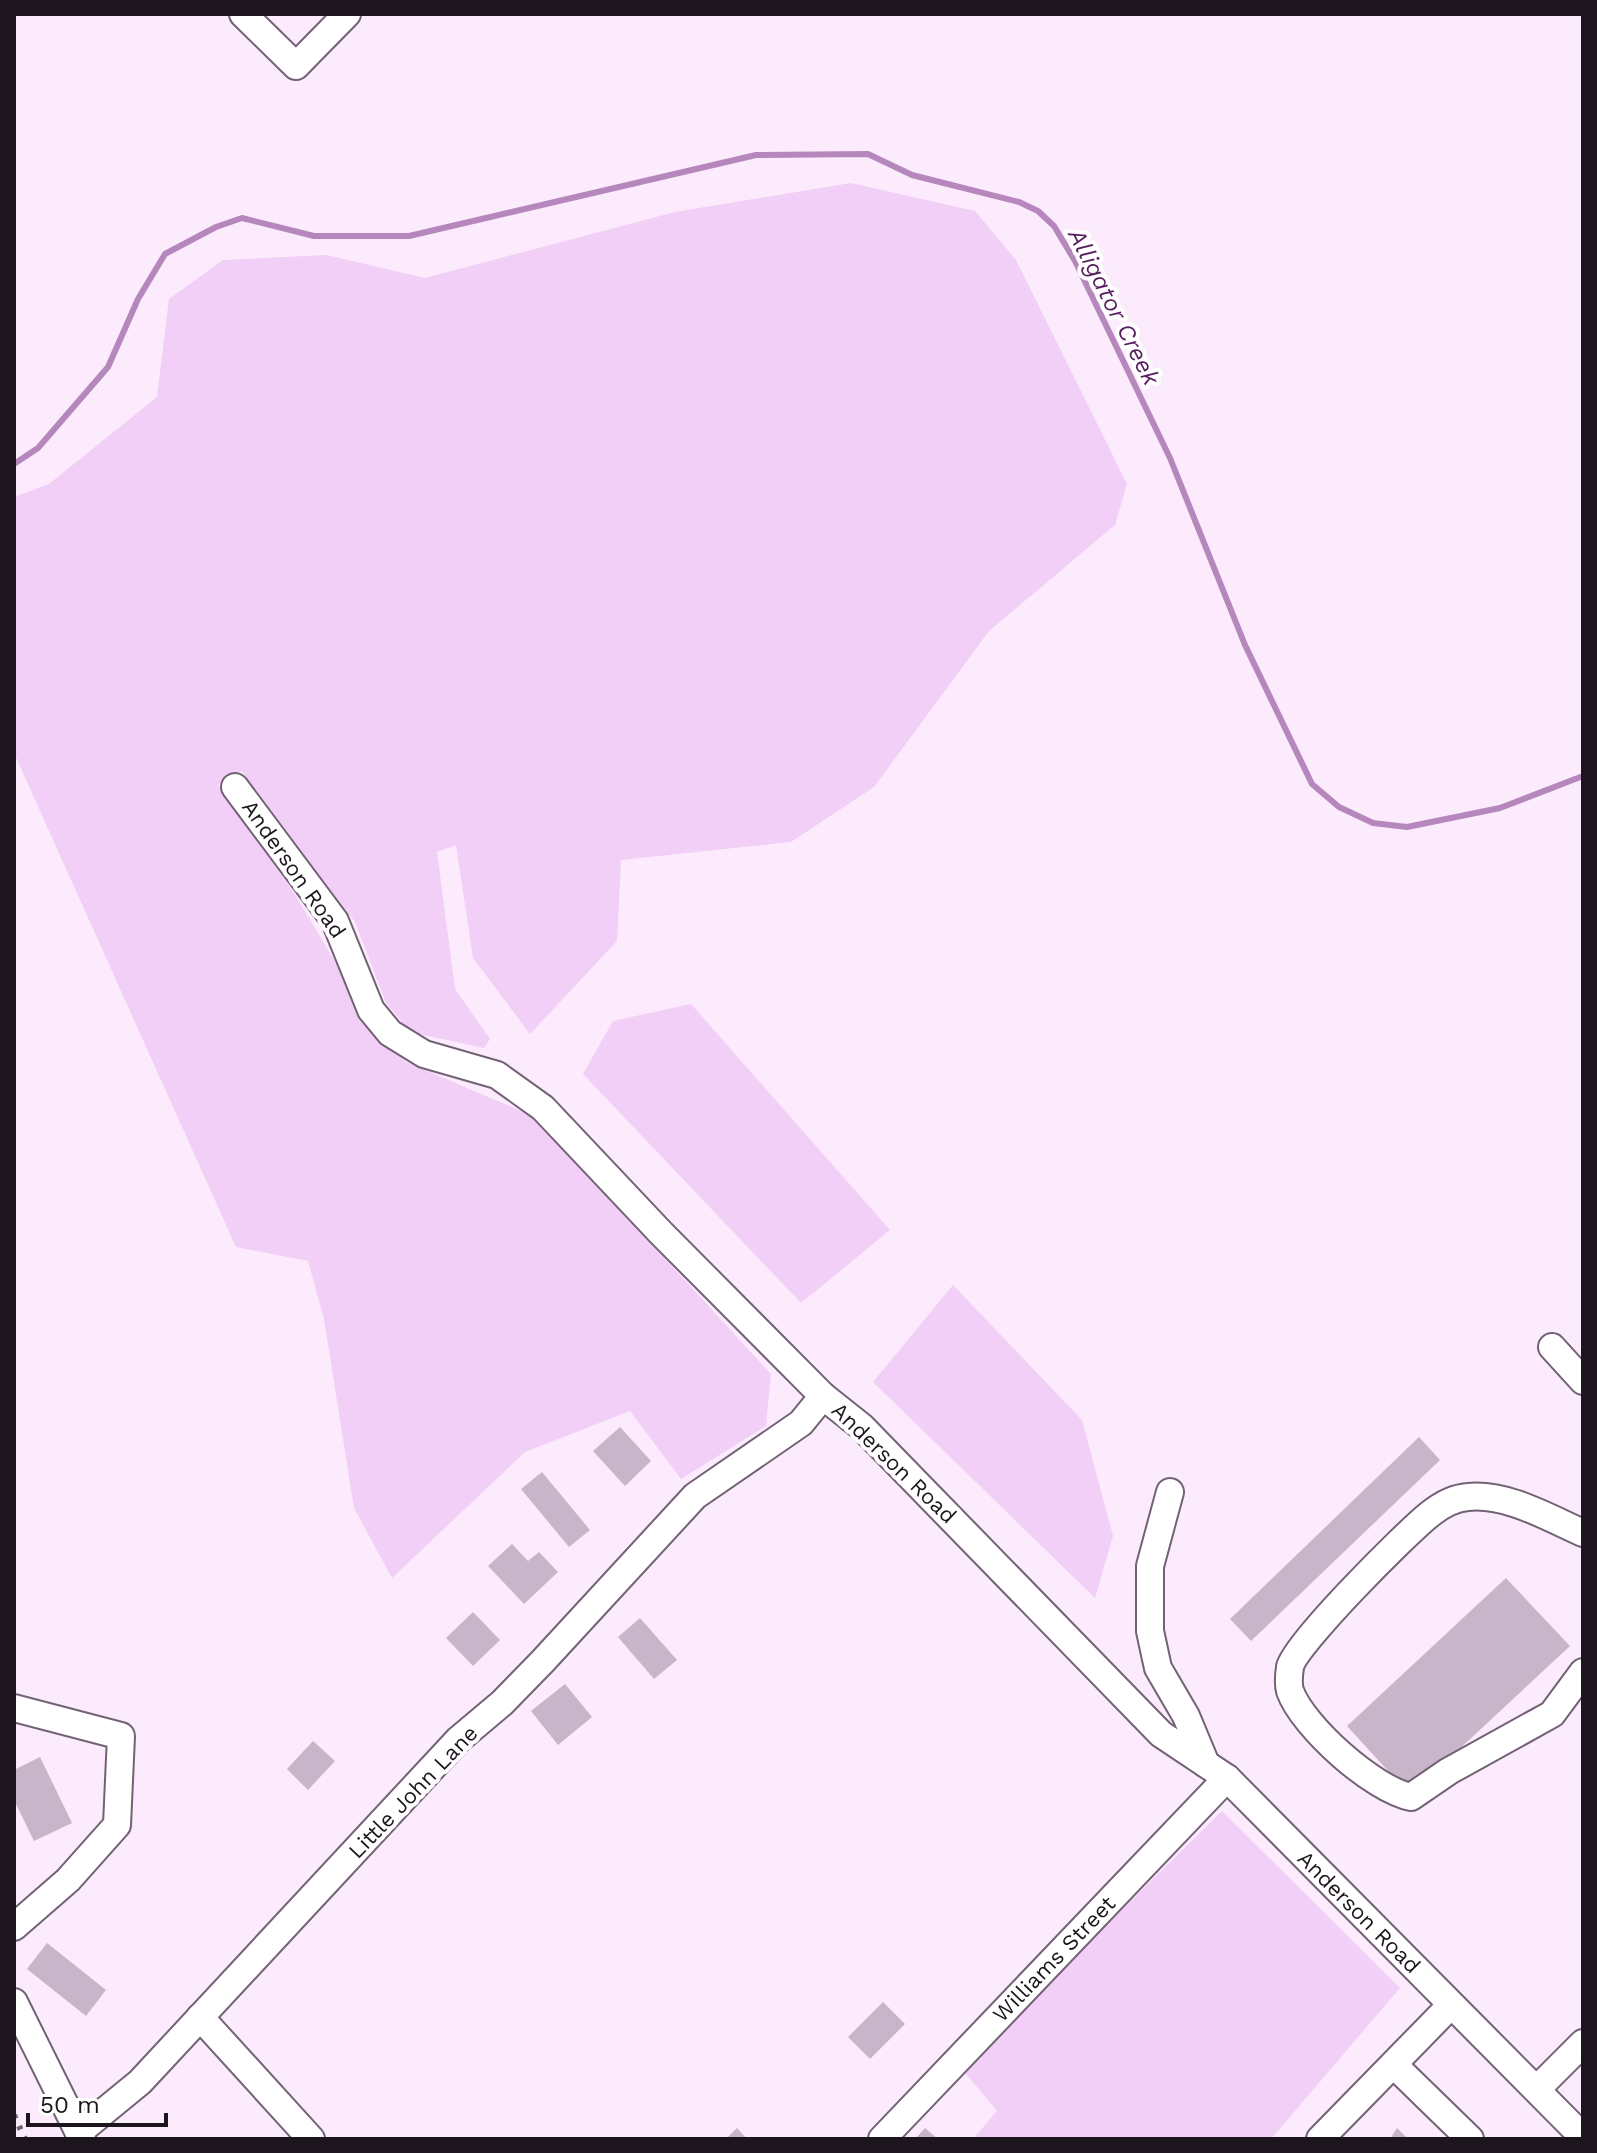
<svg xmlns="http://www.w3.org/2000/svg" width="1597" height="2153" viewBox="0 0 1597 2153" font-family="'Work Sans',sans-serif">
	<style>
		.green { fill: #f2cff6 }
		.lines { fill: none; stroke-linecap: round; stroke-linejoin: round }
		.stream { stroke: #b687bc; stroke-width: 6 }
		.building { fill: #c8b5ca }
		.minor-casing { stroke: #736275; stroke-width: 30 }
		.minor { stroke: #fff; stroke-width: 26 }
		.rail { stroke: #706671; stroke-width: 6; stroke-dasharray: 4 8; stroke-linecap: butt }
		.labels { text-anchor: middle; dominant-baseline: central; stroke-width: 8; stroke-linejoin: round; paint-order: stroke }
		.street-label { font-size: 22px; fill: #1c151d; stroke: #fff }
		.water-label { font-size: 24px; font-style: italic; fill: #571d5f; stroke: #fff }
	</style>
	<rect width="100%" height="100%" fill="#fbebfc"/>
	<g class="green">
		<path d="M851,183L975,211L1016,260L1127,484L1115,525L989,631L874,787L791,842L621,860L617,941L530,1034L473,958L456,845L437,852L455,989L490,1039L484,1048L410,1032L386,1003L355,922L242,771L218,785L294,893L370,1020L406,1062L535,1117L771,1374L766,1426L681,1479L630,1411L525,1452L392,1578L354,1508L324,1319L308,1261L236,1247L14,753V497L49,484L157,397L169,299L223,260L326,255L425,278L675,212Z"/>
		<path d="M691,1004L890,1230L801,1303L583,1074L613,1021Z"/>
		<path d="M953,1285L1082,1420L1113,1536L1095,1598L873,1382Z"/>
		<path d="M1222,1811L1400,1988L1271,2139H973L997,2111L961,2068Z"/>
	</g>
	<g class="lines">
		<path class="stream" d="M14,464L38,448L108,367L138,299L165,254L216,227L242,218L314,236H409L756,155L868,154L912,175L1019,202L1038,211L1054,226L1075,261L1170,458L1245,645L1312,784L1339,807L1373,823L1407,827L1500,808L1583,776"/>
	</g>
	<g class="building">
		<path d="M620,1427L651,1461L625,1486L593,1451Z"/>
		<path d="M1419,1437L1440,1460L1251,1641L1230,1619Z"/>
		<path d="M542,1472L590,1530L569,1547L521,1489Z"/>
		<path d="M512,1544L528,1561L539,1552L558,1572L524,1604L488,1566Z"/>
		<path d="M1506,1578L1570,1646L1410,1795L1347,1726Z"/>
		<path d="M473,1612L500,1640L473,1666L446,1638Z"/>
		<path d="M640,1618L677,1660L654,1679L618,1637Z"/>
		<path d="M565,1684L592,1717L558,1745L531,1711Z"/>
		<path d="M313,1741L335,1761L308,1790L287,1769Z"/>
		<path d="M40,1757L72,1823L34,1841L14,1800V1770Z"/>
		<path d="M47,1943L106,1990L86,2016L27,1969Z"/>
		<path d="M883,2002L905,2024L870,2059L848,2037Z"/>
		<path d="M737,2128L747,2139H726Z"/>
		<path d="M925,2128L938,2139H915Z"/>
		<path d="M1397,2128L1408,2139H1390Z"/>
	</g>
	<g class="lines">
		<defs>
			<g id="minor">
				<path d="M243,14L296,66L347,14"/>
				<path d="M235,787L335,921L371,1010L390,1033L424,1054L497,1075L543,1108L661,1233L823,1396L862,1427L1161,1734L1227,1778L1583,2137"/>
				<path d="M1552,1347L1583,1381"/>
				<path d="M1170,1492L1150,1566V1631L1158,1668L1186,1716L1206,1764"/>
				<path d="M1583,1533C1549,1518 1507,1493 1468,1497C1454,1498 1440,1506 1430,1514C1406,1533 1295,1644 1290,1667C1289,1674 1288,1684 1290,1691C1303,1727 1374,1790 1411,1797L1449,1771L1552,1714L1583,1672"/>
				<path d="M14,1708L121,1736L117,1825L68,1880L14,1927"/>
				<path d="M14,2002L82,2139"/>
				<path d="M200,2017L311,2139"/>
				<path d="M1395,2066L1470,2139"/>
				<path d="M1537,2089L1583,2043"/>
				<path d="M79,2132L140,2082L458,1740L502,1703L542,1662L695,1496L801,1423L823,1396"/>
				<path d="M882,2139L1227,1778"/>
				<path d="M1320,2139L1451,2005"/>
			</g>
		</defs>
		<use href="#minor" class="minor-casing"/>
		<use href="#minor" class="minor"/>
		<path class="rail" d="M14,2115L25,2139"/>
	</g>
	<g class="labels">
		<g class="street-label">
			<text transform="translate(294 869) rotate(55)">Anderson Road</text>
			<text transform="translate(894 1463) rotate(44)">Anderson Road</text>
			<text transform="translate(413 1792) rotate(-46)">Little John Lane</text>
			<text transform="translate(1359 1912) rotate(45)">Anderson Road</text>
			<text transform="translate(1054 1959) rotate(-46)">Williams Street</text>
		</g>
		<g class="water-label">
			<text transform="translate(1114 307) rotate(63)">Alligator Creek</text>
		</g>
	</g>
	<rect width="1597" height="2153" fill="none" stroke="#1c151d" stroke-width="32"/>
	<path d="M28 2113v12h138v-12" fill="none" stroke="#1c151d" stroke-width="4"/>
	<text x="40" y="2113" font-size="24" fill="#1c151d" stroke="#ffffff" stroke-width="6" paint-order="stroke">50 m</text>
</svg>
